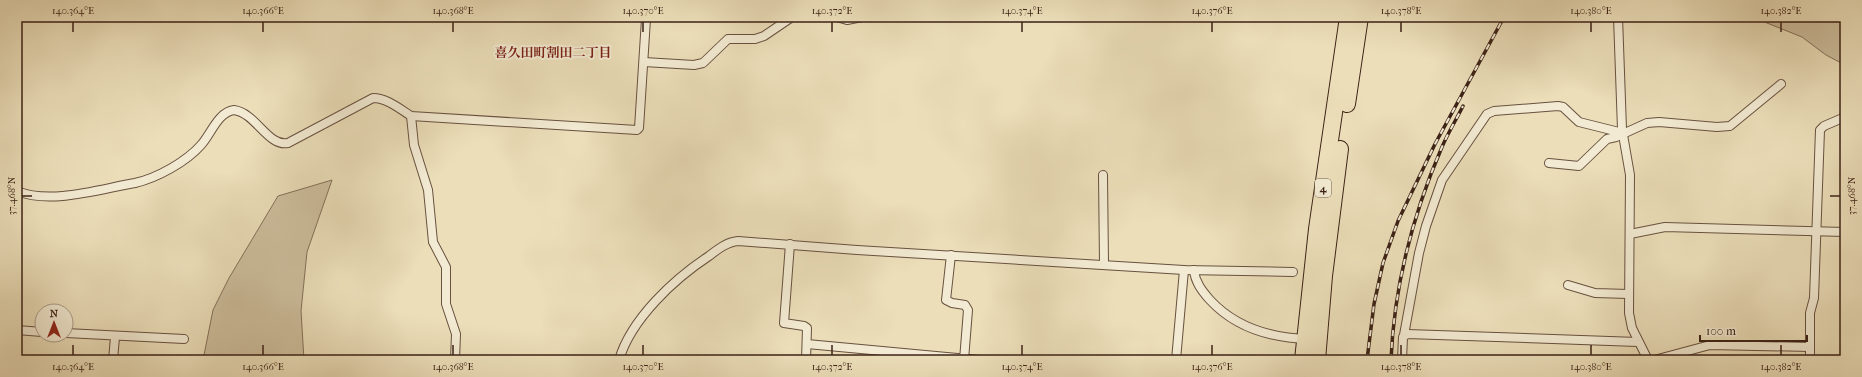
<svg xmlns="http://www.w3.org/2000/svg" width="1862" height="377" viewBox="0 0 1862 377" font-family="'IM FELL French Canon','Noto Serif JP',serif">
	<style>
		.green { fill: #cdbe9d; stroke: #84705a }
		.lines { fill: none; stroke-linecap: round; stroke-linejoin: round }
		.street-casing { stroke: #68513f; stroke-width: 10 }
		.highway-casing { stroke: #3c2216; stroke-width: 18 }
		.street { stroke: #f2ead2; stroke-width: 8 }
		.highway { stroke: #ebdeb9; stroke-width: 16 }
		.rail-casing { stroke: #3c2216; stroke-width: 3.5 }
		.rail { stroke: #f2ead2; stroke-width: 2; stroke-dasharray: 6; stroke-linecap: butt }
		.ticks { fill: none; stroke: #3c2216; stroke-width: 1.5 }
		.labels { text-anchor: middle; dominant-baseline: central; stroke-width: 4; stroke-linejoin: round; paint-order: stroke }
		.shield { fill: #f2ead2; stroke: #735e4e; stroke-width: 1 }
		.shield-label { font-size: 11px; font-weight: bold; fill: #3c2216 }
		.neighbourhood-label { font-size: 13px; font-weight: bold; fill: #7a1f14; stroke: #f2ead2 }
		.neatline { fill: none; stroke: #3c2216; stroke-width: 1.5 }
		.ticks-label { font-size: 10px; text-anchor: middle; fill: #3c2216 }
	</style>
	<rect width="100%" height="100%" fill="#ebdeb9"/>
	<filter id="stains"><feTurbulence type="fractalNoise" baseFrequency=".005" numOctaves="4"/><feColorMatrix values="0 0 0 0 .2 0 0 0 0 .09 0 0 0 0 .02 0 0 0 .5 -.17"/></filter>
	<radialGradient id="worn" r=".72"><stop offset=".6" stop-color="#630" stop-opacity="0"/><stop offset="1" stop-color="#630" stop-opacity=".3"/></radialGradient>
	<g class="green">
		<path d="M1752,17H1845V65L1826,55L1802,37Z"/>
		<path d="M332,180L307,252L301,311L304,360H203L213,310L229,278L278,196Z"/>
	</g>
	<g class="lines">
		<defs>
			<g id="street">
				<path d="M837,17L847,20L862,17"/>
				<path d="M1618,17L1622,129L1630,175L1629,313L1632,328L1648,360"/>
				<path d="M644,62L694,65L703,63L728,39H755L764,36L792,17"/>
				<path d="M411,116L414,145L428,190L433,242L446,267V304L456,334L455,360"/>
				<path d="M1549,163L1579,166L1607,139L1616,137L1647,123L1659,122L1717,127L1730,126L1781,84"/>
				<path d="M1103,175L1104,264"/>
				<path d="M17,191C51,205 100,189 135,183C157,178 186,162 201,145C211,134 218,112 234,110C256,113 268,147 288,143L373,98C387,98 400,109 411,116L637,130L639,128L646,19"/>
				<path d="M1630,234L1665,227L1845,232"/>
				<path d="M790,244L784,323L804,326L807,328L806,360"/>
				<path d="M951,255L946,300L952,303L965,305L968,310L964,360"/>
				<path d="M1194,270C1195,282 1202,291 1210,300C1236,328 1270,338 1308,339"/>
				<path d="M1568,285L1595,293L1628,294"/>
				<path d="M17,330L42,332"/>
				<path d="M66,333L184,339"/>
				<path d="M1404,335L1419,253L1426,226L1442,180L1487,114L1494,111L1558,106L1563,107L1579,122L1623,133"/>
				<path d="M807,344L979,360"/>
				<path d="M113,360L115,337"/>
				<path d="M619,360C631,319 674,279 709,256C718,249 727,242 738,241L857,250L1184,270L1293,272"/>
				<path d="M1176,360L1184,270"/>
				<path d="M1402,360L1403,337L1407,334L1638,342"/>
				<path d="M1654,360L1710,345L1810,347"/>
				<path d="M1810,360V313L1814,298L1820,130L1824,126L1845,117"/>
			</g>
			<g id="highway">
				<path d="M1347,104L1360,17"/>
				<path d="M1303,360L1317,229L1348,17"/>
				<path d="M1317,360L1324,276L1340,149"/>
			</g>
		</defs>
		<use href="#street" class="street-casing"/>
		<use href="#highway" class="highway-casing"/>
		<use href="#street" class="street"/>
		<use href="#highway" class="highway"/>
		<defs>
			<g id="rail">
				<path d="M1367,360L1374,304L1383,263L1398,221L1435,144L1504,17"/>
				<path d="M1391,360C1394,287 1413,214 1442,147C1448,133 1456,120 1463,106"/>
			</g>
		</defs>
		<use href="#rail" class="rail-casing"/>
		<use href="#rail" class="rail"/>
	</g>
	<path class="ticks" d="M73,22V32M263,22V32M453,22V32M643,22V32M832,22V32M1022,22V32M1212,22V32M1401,22V32M1591,22V32M1781,22V32M22,196H32M1830,196H1840M73,345V355M263,345V355M453,345V355M643,345V355M832,345V355M1022,345V355M1212,345V355M1401,345V355M1591,345V355M1781,345V355"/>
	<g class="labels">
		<rect class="shield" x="1315" y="179" width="16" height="18" rx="3"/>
		<g class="shield-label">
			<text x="1323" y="188">4</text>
		</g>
		<g class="neighbourhood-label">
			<text x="553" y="52">喜久田町割田二丁目</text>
		</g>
	</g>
	<rect width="1862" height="377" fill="none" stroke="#ebdeb9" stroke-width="44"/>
	<g transform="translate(54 323)"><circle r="19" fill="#f2ead2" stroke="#a99a87"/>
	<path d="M0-3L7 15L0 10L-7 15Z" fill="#8f2418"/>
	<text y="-6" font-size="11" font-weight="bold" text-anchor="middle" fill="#3c2216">N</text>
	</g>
	<path d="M1700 335v6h107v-6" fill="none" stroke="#3c2216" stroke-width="2"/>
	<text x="1706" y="335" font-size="12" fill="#3c2216" stroke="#f2ead2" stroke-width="3" paint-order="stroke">100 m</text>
	<rect x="22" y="22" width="1818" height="333" class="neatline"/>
	<g class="ticks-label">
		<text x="73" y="14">140.364°E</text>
		<text x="263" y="14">140.366°E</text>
		<text x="453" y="14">140.368°E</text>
		<text x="643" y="14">140.370°E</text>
		<text x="832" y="14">140.372°E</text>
		<text x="1022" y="14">140.374°E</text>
		<text x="1212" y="14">140.376°E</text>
		<text x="1401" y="14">140.378°E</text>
		<text x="1591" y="14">140.380°E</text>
		<text x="1781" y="14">140.382°E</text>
		<text transform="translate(11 196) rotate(-90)" y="4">37.468°N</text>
		<text transform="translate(1851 196) rotate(-90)" y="4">37.468°N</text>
		<text x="73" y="370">140.364°E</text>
		<text x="263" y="370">140.366°E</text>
		<text x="453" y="370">140.368°E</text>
		<text x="643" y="370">140.370°E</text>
		<text x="832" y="370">140.372°E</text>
		<text x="1022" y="370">140.374°E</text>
		<text x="1212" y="370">140.376°E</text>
		<text x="1401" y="370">140.378°E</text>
		<text x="1591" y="370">140.380°E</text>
		<text x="1781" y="370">140.382°E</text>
	</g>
	<rect width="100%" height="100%" filter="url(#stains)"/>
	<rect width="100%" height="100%" fill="url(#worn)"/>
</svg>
